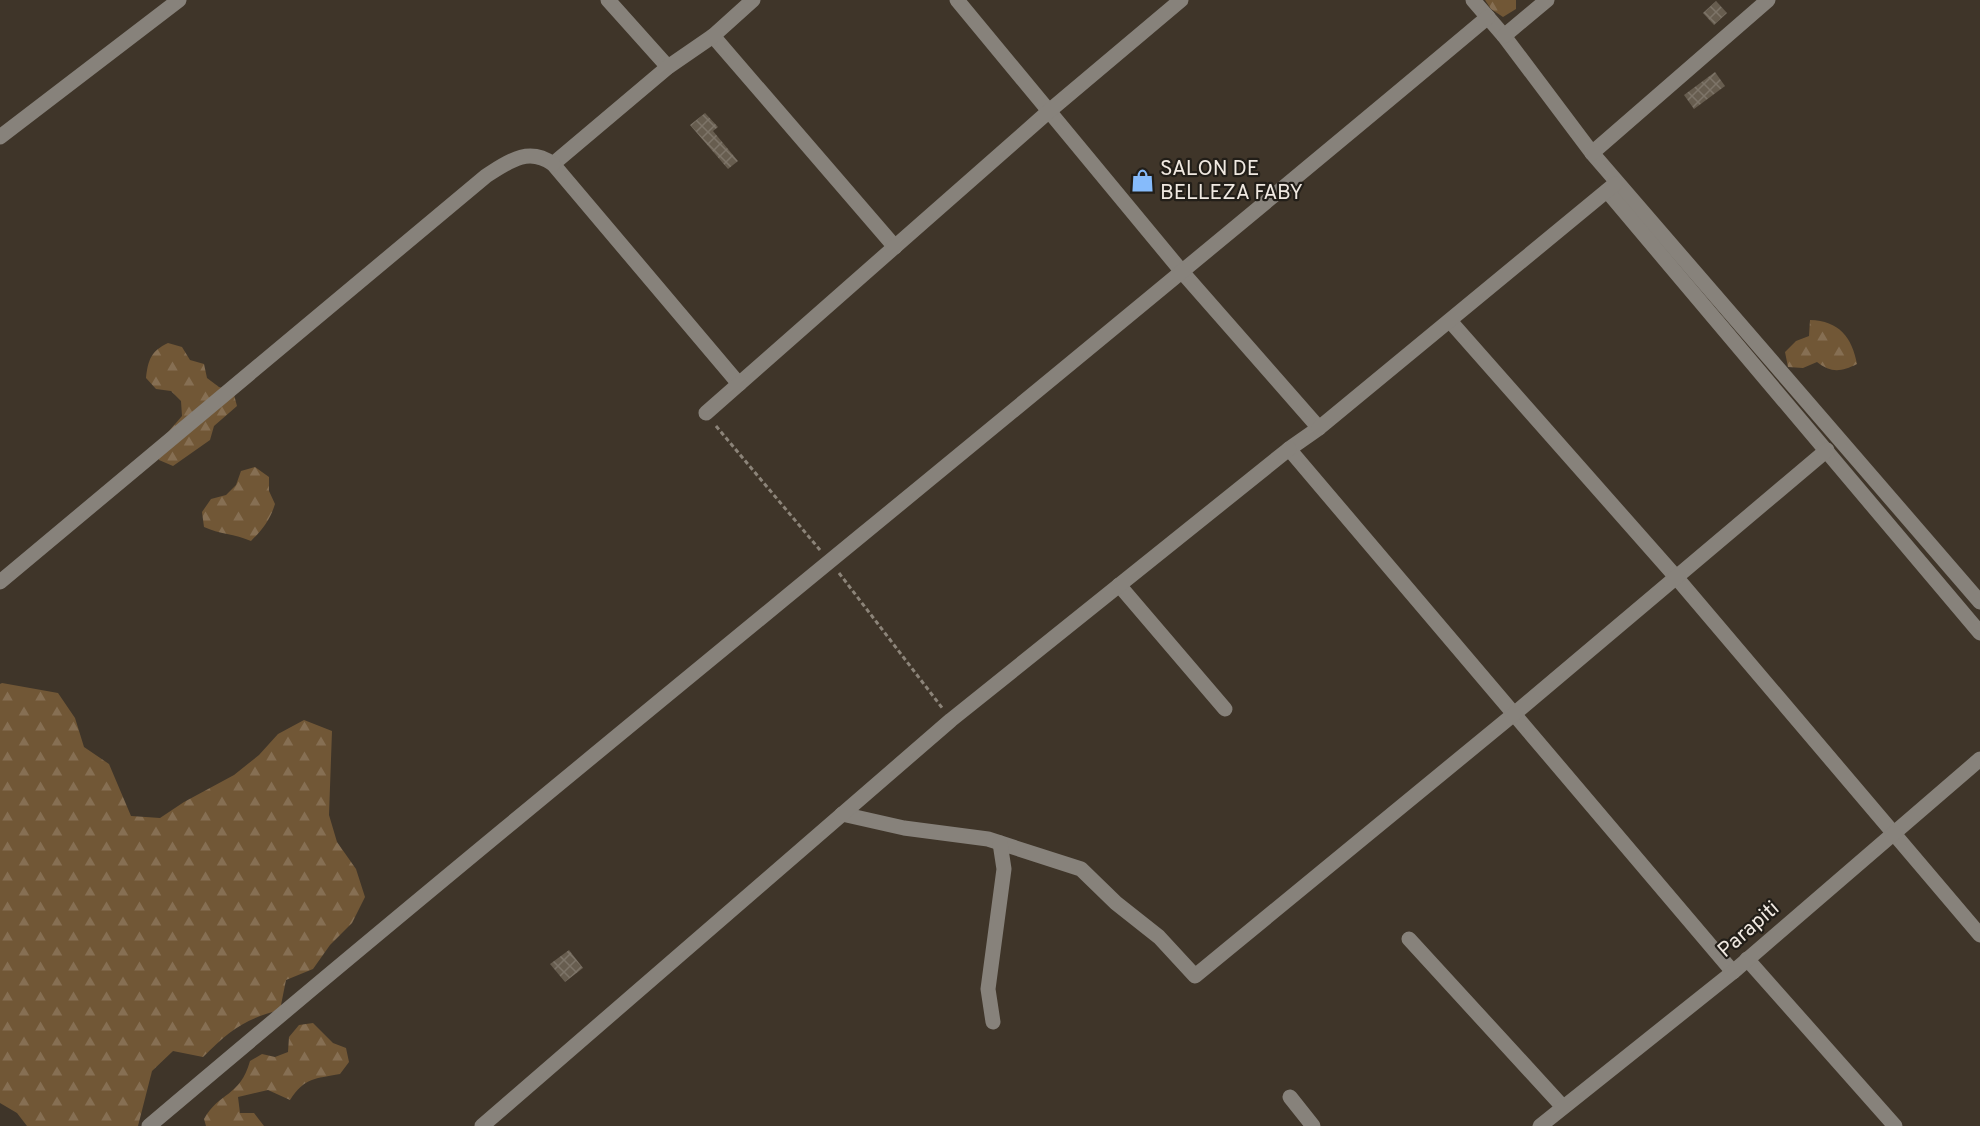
<svg xmlns="http://www.w3.org/2000/svg" width="1980" height="1126" viewBox="0 0 1980 1126" font-family="Overpass,sans-serif">
	<style>
		.forest { fill: url(#forest-firs) }
		.building { fill: url(#building-cross-hatch) }
		.lines { fill: none; stroke-linecap: round; stroke-linejoin: round }
		.path { stroke: #8c8479; stroke-width: 3; stroke-dasharray: 4.5 3; stroke-linecap: butt }
		.minor { stroke: #87827b; stroke-width: 15 }
		.labels { text-anchor: middle; dominant-baseline: central; stroke-width: 4.5; stroke-linejoin: round; paint-order: stroke }
		.poi-label { font-size: 21px; fill: #f0e9e1; stroke: #221e18; text-anchor: start }
		.street-label { font-size: 21px; fill: #f0e9e1; stroke: #221e18 }
	</style>
	<defs>
		<pattern id="forest-firs" width="22" height="20" patternUnits="userSpaceOnUse" patternTransform="scale(1.5)"><rect width="22" height="20" fill="#715736"/><path d="M5 1l3.5 6h-7zM16 11l3.5 6h-7z" fill="#866f53"/></pattern>
		<pattern id="building-cross-hatch" width="8" height="8" patternUnits="userSpaceOnUse" patternTransform="scale(1.5)"><rect width="8" height="8" fill="#675d4f"/><path d="M0 0l8 8M0 8l8-8" fill="none" stroke="#7d7468"/></pattern>
	</defs>
	<rect width="100%" height="100%" fill="#3f3529"/>
	<g class="forest">
		<path d="M1485,0H1516V9L1503,17L1491,9Z"/>
		<path d="M1810,320C1839,321 1852,337 1857,364C1841,372 1831,373 1817,362L1803,368L1788,367L1785,352L1796,341L1809,336Z"/>
		<path d="M168,343L182,347L190,360L204,364L207,378L219,387L233,391L237,406L214,426L210,440L173,466L159,460L157,445L182,416L181,401L171,391L156,389L146,378C148,360 151,351 168,343Z"/>
		<path d="M255,467L269,477V491L275,504C270,520 263,529 251,541C235,534 219,534 204,527L202,512L211,499L226,495L236,485L241,471Z"/>
		<path d="M2,683L58,693L75,718L84,747L109,764L131,816L160,818L184,802L234,775L259,755L278,734L304,720L332,731L329,815L337,842L356,869L365,897L352,923L330,945L313,969L286,980L280,1010C244,1019 229,1031 203,1057L173,1051L152,1071L138,1126H27L17,1113L0,1103V684Z"/>
		<path d="M313,1023L333,1043L346,1048L349,1062L340,1074C315,1079 305,1077 290,1100L268,1090L238,1097L240,1113H254L264,1126H206L204,1119C219,1092 240,1097 250,1061L262,1054L275,1057L288,1052L289,1037L299,1025Z"/>
	</g>
	<g class="building">
		<path d="M1716,1L1727,13L1714,25L1703,13Z"/>
		<path d="M1715,72L1725,86L1694,109L1684,95Z"/>
		<path d="M705,113L718,127L713,131L738,161L728,169L690,125Z"/>
		<path d="M569,950L583,968L565,982L550,964Z"/>
	</g>
	<g class="lines">
		<g class="path">
			<path d="M716,426L820,550"/>
			<path d="M839,573L943,709"/>
		</g>
		<g class="minor">
			<path d="M608,0L668,67"/>
			<path d="M957,0L1183,273L1319,428L1289,449L1733,972"/>
			<path d="M1473,0L1504,36L1592,153L1980,602"/>
			<path d="M713,36L895,247"/>
			<path d="M1504,36L1547,0"/>
			<path d="M0,137L179,0"/>
			<path d="M1592,153L1768,0"/>
			<path d="M1607,191L1980,633"/>
			<path d="M1450,321L1676,577L1980,935"/>
			<path d="M739,384L553,164L668,67L713,36L753,0"/>
			<path d="M706,413L1048,112L1181,0"/>
			<path d="M1319,428L1615,184"/>
			<path d="M0,582L486,176C508,162 528,146 553,164"/>
			<path d="M1119,585L1225,709"/>
			<path d="M842,814L904,828L988,839L1081,869L1116,903L1159,937L1195,976L1514,714L1827,450"/>
			<path d="M1409,939L1563,1107"/>
			<path d="M1747,959L1895,1126"/>
			<path d="M993,1022L988,989L1004,869L1000,843"/>
			<path d="M1290,1097L1313,1126"/>
			<path d="M149,1126C591,752 1044,390 1488,17"/>
			<path d="M482,1126L951,720L1289,449"/>
			<path d="M1540,1126L1733,972L1980,759"/>
		</g>
	</g>
	<defs>
		<symbol id="shop-bare" viewBox="-9 -9 18 18"><path d="M-5-2.5h2.3a2.7 3.5 0 0 1 5.4 0H5L5.5 6h-11ZM-1.5-2.5h3a1.5 2.3 0 0 0-3 0Z" fill="#86bbfb" stroke="#221e18" stroke-width="2.5" paint-order="stroke"/></symbol>
	</defs>
	<g fill-rule="evenodd">
		<use href="#shop-bare" x="1126" y="164" width="33" height="33"/>
	</g>
	<g class="labels">
		<g class="poi-label">
			<text x="1160" y="169">SALON DE<tspan x="1160" dy="24">BELLEZA FABY</tspan></text>
		</g>
		<g class="street-label">
			<text transform="translate(1749 930) rotate(-41)">Parapiti</text>
		</g>
	</g>
</svg>
